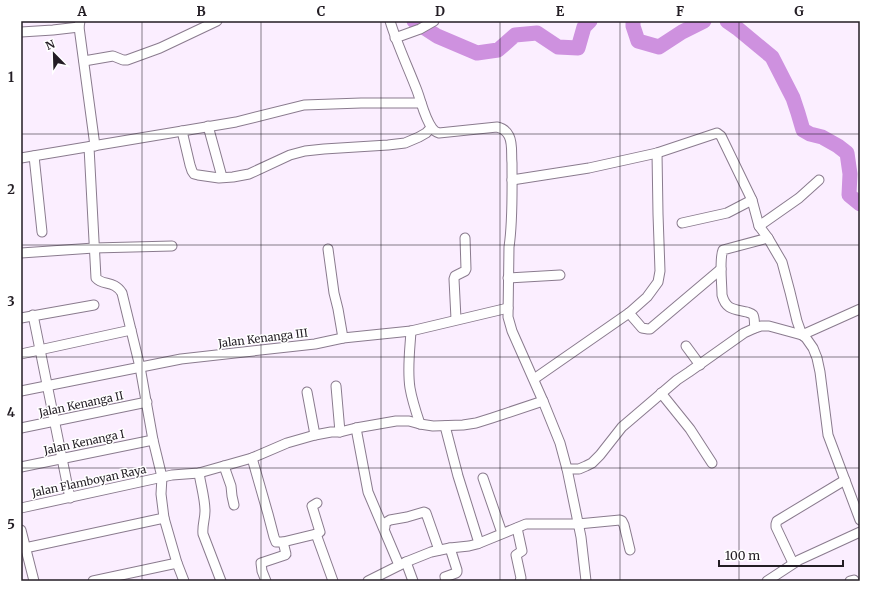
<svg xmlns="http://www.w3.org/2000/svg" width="881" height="602" viewBox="0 0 881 602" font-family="Merriweather,serif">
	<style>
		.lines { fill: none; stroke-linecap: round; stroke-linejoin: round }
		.river { stroke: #ce91df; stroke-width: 15 }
		.minor-casing { stroke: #8a7b8e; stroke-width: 11 }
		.minor { stroke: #fff; stroke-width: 9 }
		.grid { fill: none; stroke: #231d24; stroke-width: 1; stroke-opacity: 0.55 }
		.labels { text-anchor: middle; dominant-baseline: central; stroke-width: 3; stroke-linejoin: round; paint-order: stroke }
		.street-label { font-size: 11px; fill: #231d24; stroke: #fff }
		.neatline { fill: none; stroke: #231d24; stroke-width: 1.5 }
		.grid-label { font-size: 13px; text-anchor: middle; font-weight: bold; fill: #231d24 }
	</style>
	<rect width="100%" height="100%" fill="#fbeeff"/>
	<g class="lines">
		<g class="river">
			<path d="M414,21L437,36L477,53L498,50L515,35L537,33L558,47L578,48L584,27L590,21"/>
			<path d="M633,21V26L638,41L659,47L682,32L704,21"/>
			<path d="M727,21L737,28L772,57L793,98L798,113L803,130L810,134L822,137L838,146L847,153L850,174L849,195L860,204"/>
		</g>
		<defs>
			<g id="minor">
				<path d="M80,21L79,27L95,146"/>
				<path d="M390,21C397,44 407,65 416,88C421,100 424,117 432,128C434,131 436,132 439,133L497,127C502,128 506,130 509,136C513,144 511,155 512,163C512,191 513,220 509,247L508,317L512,331L543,401L560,443L567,469L581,537L586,581"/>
				<path d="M21,32L53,30L79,27"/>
				<path d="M395,38L420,29L434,21"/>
				<path d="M84,61L113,56L123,60H127L160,48L217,21"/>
				<path d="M208,126L222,177"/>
				<path d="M182,131L190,165L192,171L194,174L198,175L219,178L233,177L249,174L290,155L305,151L324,149L388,145L405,143L419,137L426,133L431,128"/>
				<path d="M34,156L42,232"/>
				<path d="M21,158L236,122L304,105L361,103H421"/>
				<path d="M512,180L589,168L657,153L717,133L721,136L752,200L759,226L768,238L782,262L790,292L797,321L802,335L860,309"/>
				<path d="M682,223L727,213L752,200"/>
				<path d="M759,226L799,198L819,180"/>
				<path d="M328,249L334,293L338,309L343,338"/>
				<path d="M21,253L94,248L172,246"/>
				<path d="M508,278L560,275"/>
				<path d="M629,313L642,328L648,329H650L721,269"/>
				<path d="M33,315L70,498"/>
				<path d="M21,318L94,305"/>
				<path d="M456,319L454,279L455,276L465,271L466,269L465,238"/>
				<path d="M755,328C754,324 755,318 753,315C751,313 749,313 747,312C734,309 726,310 722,295C722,284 719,259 723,250L768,238"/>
				<path d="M411,331C410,349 407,369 410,388C412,400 416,412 420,424"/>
				<path d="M686,346L700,365"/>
				<path d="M21,354L131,330"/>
				<path d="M534,379L629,313L647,297L658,282L660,271L658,214L657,153"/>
				<path d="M336,386L340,432"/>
				<path d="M21,391L181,359L315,344L343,338L411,331L508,308"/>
				<path d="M307,392L315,435"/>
				<path d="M661,393L690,429L712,463"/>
				<path d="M445,426L458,476L479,543"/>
				<path d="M21,428L147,402"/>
				<path d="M356,428L368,492L399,565"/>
				<path d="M252,458L268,514L274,537L276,542H283L316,534L333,581"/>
				<path d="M224,466L231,486L232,496L234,505"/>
				<path d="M21,467L153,440"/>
				<path d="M567,469H579L586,466L592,463L600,455L622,427L677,380L689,372L744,333L755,328L761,326H769L802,335L806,338L813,348L817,358L820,372L828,435L860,520"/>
				<path d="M199,473C201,486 205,499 205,511C205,519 202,526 203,534L221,581"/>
				<path d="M483,478L502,533"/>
				<path d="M21,508L172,475L199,473L252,458L287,443L315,435L331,432H340L356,428L396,421H409L420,424L433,426L463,425L476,423L492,418L543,401"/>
				<path d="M164,518L177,563L184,581"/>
				<path d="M384,527H385V523L390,520L407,517L424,512L426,513L439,550"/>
				<path d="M517,528L522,551L516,555L521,578L520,581"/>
				<path d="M21,530L34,581"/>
				<path d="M316,534L320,532L312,506L317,503"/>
				<path d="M25,548L164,518L161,494L162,477L153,440L140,367L122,293C114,280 103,286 96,278L89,147"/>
				<path d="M406,562L413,581"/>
				<path d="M793,563L776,527V524L777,521L845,480"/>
				<path d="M93,581L177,563"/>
				<path d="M266,581L262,571L261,563L285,555L286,554L283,542"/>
				<path d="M368,581L406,562L431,552L450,548L469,546L477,544L526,524H578L620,520L622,521L624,525L630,550"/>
				<path d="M446,581L445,577L456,573L457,572V570L450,548"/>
				<path d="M767,581L799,560L860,532"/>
				<path d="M850,581L854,580"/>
			</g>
		</defs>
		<use href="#minor" class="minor-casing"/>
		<use href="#minor" class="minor"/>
	</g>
	<path class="grid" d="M142,21V581M261,21V581M381,21V581M500,21V581M620,21V581M739,21V581M21,134H860M21,245H860M21,357H860M21,468H860"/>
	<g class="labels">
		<g class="street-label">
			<text transform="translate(263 338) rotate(-7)">Jalan Kenanga III</text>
			<text transform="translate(81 404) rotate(-12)">Jalan Kenanga II</text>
			<text transform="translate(84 442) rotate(-12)">Jalan Kenanga I</text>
			<text transform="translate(89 481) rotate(-12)">Jalan Flamboyan Raya</text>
		</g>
	</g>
	<rect width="881" height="602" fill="none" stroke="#ffffff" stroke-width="44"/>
	<g transform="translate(54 54) rotate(337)" stroke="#ffffff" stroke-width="3" paint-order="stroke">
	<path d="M0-3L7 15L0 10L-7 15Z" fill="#231d24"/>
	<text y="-6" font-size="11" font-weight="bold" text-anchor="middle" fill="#231d24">N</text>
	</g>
	<path d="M719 560v6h124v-6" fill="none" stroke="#231d24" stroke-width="2"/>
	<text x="725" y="560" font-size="12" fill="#231d24" stroke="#ffffff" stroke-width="3" paint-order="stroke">100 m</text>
	<rect x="22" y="22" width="837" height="558" class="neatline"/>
	<g class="grid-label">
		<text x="82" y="16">A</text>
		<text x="201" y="16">B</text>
		<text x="321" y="16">C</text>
		<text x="440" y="16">D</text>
		<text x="560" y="16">E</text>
		<text x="680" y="16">F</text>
		<text x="799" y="16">G</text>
		<text x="11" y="82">1</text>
		<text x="11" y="194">2</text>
		<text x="11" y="306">3</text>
		<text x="11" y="417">4</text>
		<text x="11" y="529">5</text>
	</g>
</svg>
